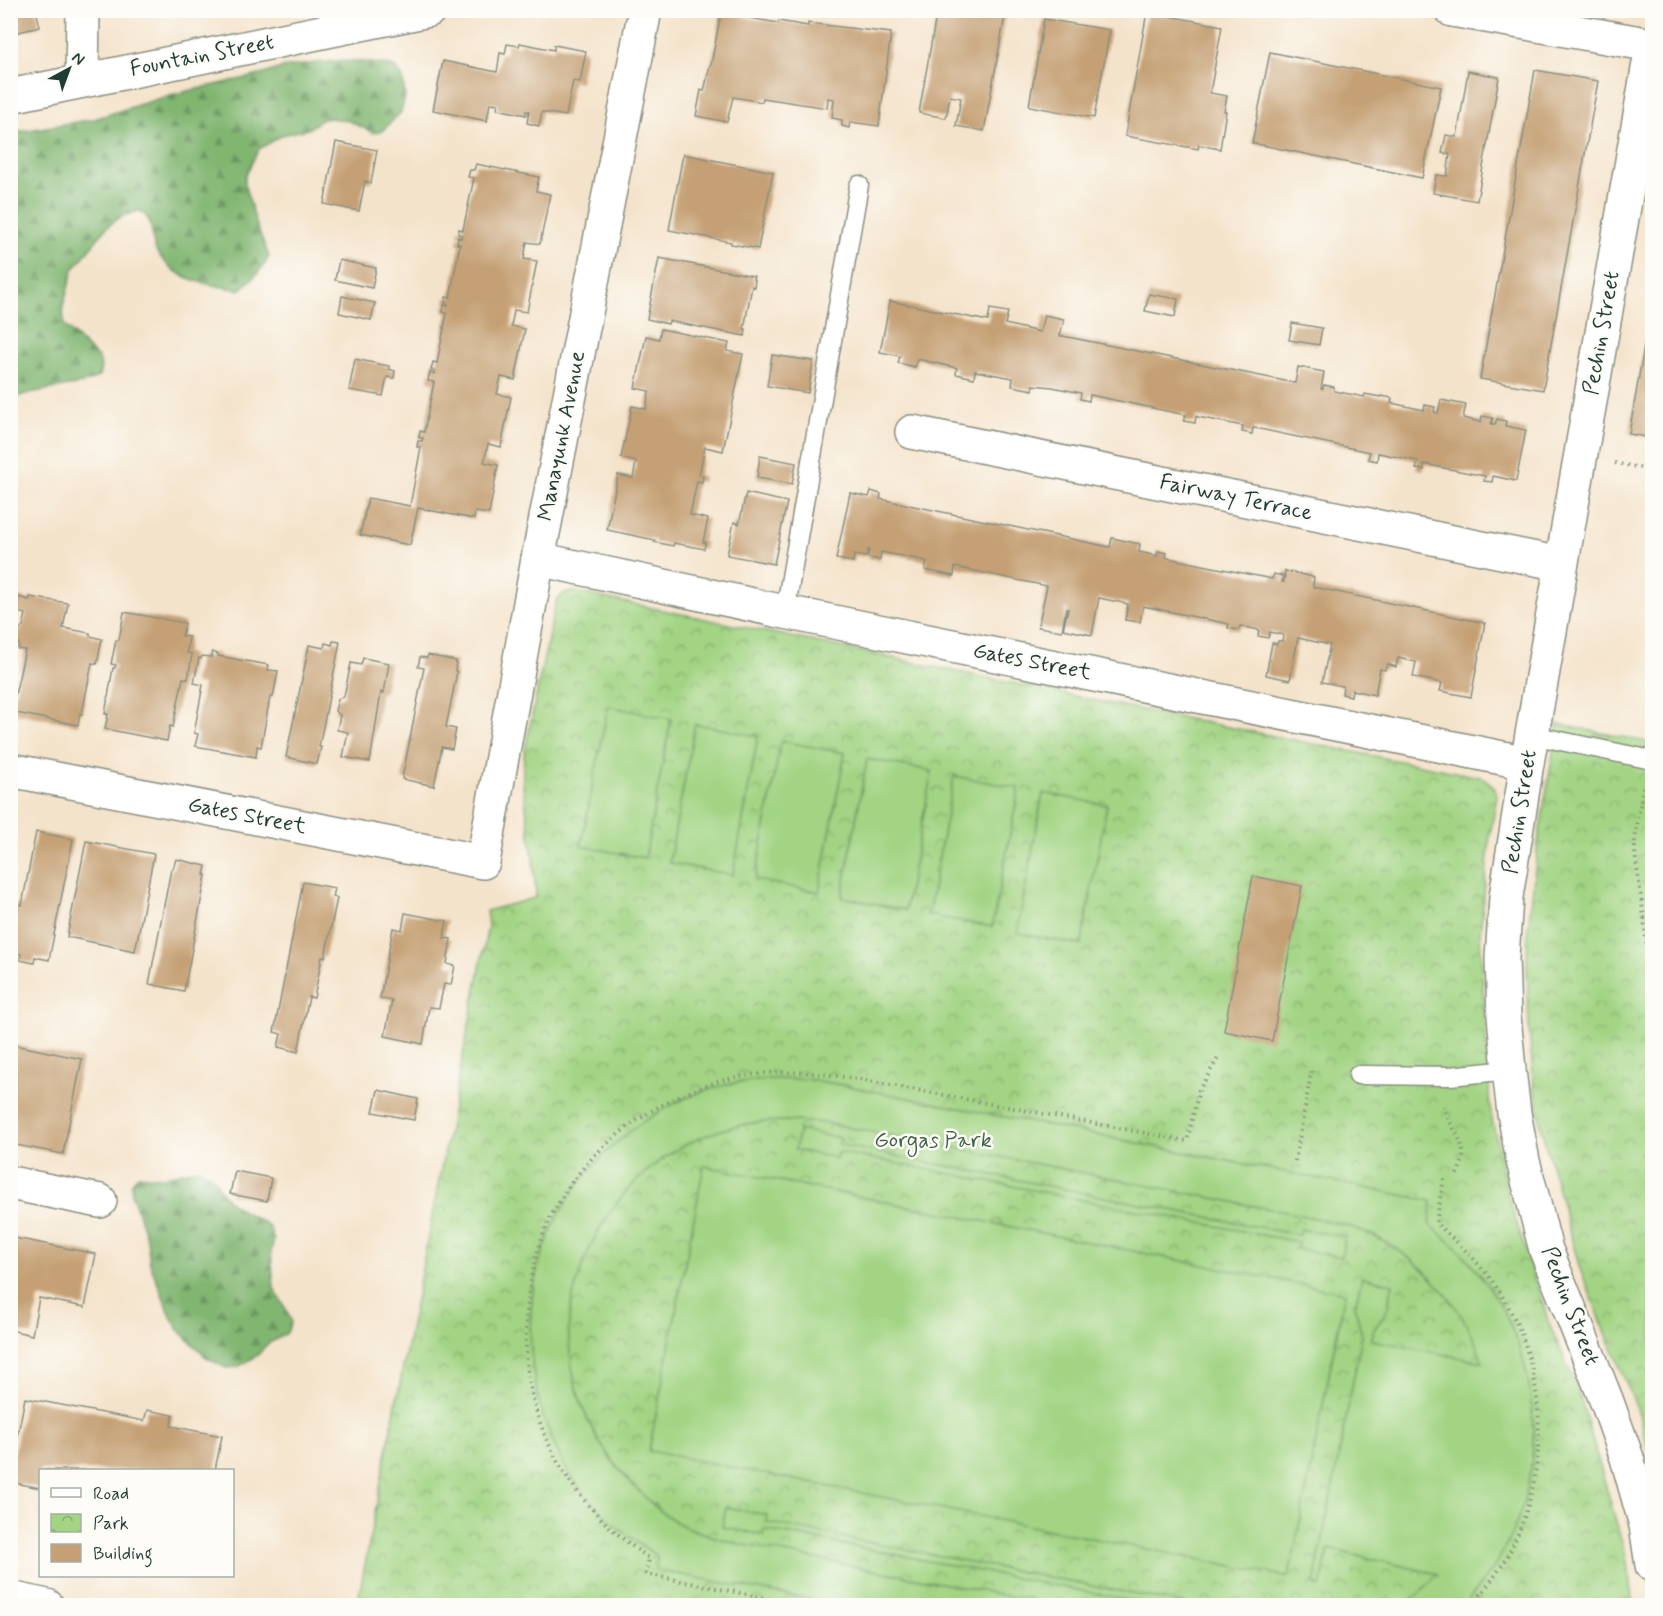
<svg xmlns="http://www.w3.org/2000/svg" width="1663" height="1616" viewBox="0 0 1663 1616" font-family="Mynerve,sans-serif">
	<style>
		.forest { fill: url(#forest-firs); stroke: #507a52; stroke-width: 1.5 }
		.park { fill: url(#park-crowns); stroke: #60885c; stroke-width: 1.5 }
		.pitch { fill: #a2d483; stroke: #60885c; stroke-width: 1.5 }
		.building { fill: #c5a074 }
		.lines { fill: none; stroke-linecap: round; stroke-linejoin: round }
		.service-casing { stroke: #8a9080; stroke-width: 21 }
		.minor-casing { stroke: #8a9080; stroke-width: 36 }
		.path { stroke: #8a9080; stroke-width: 4; stroke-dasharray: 1.5 4.5; stroke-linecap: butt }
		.service { stroke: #fff; stroke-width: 18 }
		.minor { stroke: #fff; stroke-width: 33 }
		.labels { text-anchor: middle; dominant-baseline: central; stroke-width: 5; stroke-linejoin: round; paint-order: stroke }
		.street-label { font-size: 22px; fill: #1f3d34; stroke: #fdfcf7 }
		.park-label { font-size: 22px; fill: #406348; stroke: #fdfcf7 }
	</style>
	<defs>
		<pattern id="forest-firs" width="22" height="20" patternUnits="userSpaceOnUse" patternTransform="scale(1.5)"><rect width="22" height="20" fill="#81b671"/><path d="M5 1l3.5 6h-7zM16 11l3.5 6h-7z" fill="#69955e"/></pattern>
		<pattern id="park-crowns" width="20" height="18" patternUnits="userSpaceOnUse" patternTransform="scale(1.5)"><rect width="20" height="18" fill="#a2d483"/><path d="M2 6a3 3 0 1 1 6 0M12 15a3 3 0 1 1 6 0" fill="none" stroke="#83ad6c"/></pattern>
	</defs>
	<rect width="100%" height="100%" fill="#fdfcf7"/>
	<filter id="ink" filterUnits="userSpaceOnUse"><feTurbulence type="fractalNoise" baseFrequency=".0167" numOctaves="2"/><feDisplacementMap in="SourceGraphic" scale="12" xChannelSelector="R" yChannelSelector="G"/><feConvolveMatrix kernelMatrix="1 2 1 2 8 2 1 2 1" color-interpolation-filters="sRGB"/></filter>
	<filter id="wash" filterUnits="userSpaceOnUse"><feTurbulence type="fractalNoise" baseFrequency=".008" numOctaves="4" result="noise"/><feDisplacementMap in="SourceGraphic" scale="24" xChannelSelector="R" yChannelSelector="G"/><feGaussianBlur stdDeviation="1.35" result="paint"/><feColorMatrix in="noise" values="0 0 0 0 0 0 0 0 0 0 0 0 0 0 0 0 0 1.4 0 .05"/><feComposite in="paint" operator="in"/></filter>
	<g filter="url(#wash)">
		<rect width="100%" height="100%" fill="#f4e3cb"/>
		<g class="forest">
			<path d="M358,61L392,66L399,71L403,79L405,97L401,112L382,131L374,133L349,121L330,118L322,119L308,129L282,135L259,149L245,176V186L258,229L269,256C263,270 251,280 240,290C212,285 182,283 163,260C160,256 156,252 155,248C149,233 156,220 139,211L122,216L107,227L73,270L63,306L64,325L99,359L101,367L99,376C77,390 36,387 11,399V133L94,119L170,95L264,74L281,68L322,62Z"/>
			<path d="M197,1168C222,1177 213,1187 229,1201C240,1211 257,1218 269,1226L274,1240L271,1251L274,1288L286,1309L291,1321L287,1333L266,1345L258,1355L238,1367L226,1368L206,1357L179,1330L172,1319L150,1264L147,1240L132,1195L131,1184L138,1175L163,1177Z"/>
		</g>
		<g class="park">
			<path d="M570,592H576L1112,704L1480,777L1485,779L1493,786L1497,796L1490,835L1480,934L1490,1109L1508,1196L1550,1326L1578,1390L1626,1556L1633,1605L357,1606L488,926L486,911C503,906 519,903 536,897L533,858L523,785V769L525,749L556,601L565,593Z"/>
			<path d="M1558,724L1652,743V1469L1639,1414L1580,1269L1542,1132L1534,1087L1529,1029L1527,963L1528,928L1539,835Z"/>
		</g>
		<g class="pitch">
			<path d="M608,706L671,719L645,858L581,846Z"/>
			<path d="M695,724L758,736L733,875L669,863Z"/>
			<path d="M781,741L845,753L819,892L755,880Z"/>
			<path d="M867,759L932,771L905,910L842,897Z"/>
			<path d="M954,776L1019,788L992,927L928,915Z"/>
			<path d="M1043,793L1107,805L1081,945L1017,933Z"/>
			<path d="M767,1079H806L842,1085L1432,1201L1429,1224C1443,1236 1457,1247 1469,1261C1534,1335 1552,1443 1512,1533C1506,1546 1499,1562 1490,1573C1482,1583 1471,1594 1466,1605H1402L1417,1595L1438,1574L1328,1549L1321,1586L1314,1584L1362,1335L1355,1307L1362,1277L1393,1284L1386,1313L1372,1332L1371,1340L1482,1362C1467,1309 1423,1260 1374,1236C1357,1228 1339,1223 1321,1219L826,1123C796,1121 765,1119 736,1126C658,1145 603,1201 579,1276C572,1296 567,1318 569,1339C571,1393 593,1443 630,1482C644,1497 660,1513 678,1523C697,1533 718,1538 739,1544L1055,1605H838L656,1570L657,1556C622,1533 584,1501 564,1464C533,1406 524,1342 535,1278C536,1270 540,1261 543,1252C567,1179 628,1119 701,1092C722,1084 745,1081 767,1079Z"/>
			<path d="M799,1130L840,1138L839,1145L1299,1235L1301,1229L1345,1237L1341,1257L1297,1249L1298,1242L838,1152L836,1158L795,1150Z"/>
			<path d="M704,1166L1345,1293L1289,1577L649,1451Z"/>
			<path d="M726,1507L767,1515L766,1522L1190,1605H1155L764,1529L763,1535L722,1527Z"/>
		</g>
		<g id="blocks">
			<g class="building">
				<path d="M10,10H36L40,27L10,34Z"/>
				<path d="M726,10L744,14L743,17L778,23L779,21L808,26V23L891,33L879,126L850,122L849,128L842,126V120L832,118L834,99L828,98L827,108L763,98L762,102L733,97L727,122L696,116L701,90L704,91L710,65H711L721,13L725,14Z"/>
				<path d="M937,10H980L1005,16L984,131L956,126L961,98L950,96L946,118L919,113Z"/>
				<path d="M1147,12L1222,26L1210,93L1227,96L1224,111H1226L1220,149L1199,145L1198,149L1125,136Z"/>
				<path d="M1044,19L1110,30L1094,118L1029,106Z"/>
				<path d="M520,43L554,50V45L586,51L580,82L573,81L566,116L542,112L539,126L527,123L529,111H526V115L497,109L498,104L490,103L487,121L433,110L443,61L497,72L500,53L505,54L507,44L519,46Z"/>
				<path d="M1270,52L1441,87L1422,178L1252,143Z"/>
				<path d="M1535,70L1598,81L1543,390L1480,379Z"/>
				<path d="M1468,71L1499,77L1477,201L1433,193L1436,175L1447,176L1450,154L1442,153L1446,135L1457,137Z"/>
				<path d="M336,142L377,150L371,183L365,181L359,211L324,204Z"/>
				<path d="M683,154L773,172L758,249L731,244V242L669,230Z"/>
				<path d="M476,164L539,177L536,191L550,194L540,244L527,242L526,247L524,259L537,261L527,312L514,310L513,316L511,326L525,329L515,380L501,377L497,394L511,397L501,447L488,444L484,462L498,465L489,514L475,512L474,519L418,508L410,545L360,535L368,498L410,506L421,447H417L418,441H422L423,438H419L420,431L424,432L434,382L428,381L430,372L435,374V371L431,370L433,362L437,363L447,313L443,312L444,305L448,306V304L445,303L446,297L450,298L460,244H457L458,237L461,238L462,235L458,234L459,229L463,230L474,178L468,177L470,170H474Z"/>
				<path d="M659,258L754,276L753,279L755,280L754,287L752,286L744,329H746L745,336L669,321L668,324L647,319Z"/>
				<path d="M339,260L376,268L372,288L335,280Z"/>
				<path d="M1149,294L1178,299L1175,317L1145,311Z"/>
				<path d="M342,296L375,303L371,320L339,313Z"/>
				<path d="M890,301L988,321L990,309L1008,312L1005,324L1040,332L1044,315L1064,319L1060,336H1063L1295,383L1298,367L1324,372L1321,389H1323L1324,385L1334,387V391L1364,397L1365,394L1381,397V396L1392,398L1391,403L1424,410L1425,405L1435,407L1434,412L1438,413L1441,400L1466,405L1463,418L1481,422L1482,416L1493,418L1491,424H1495L1497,419L1506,421L1505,426L1526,430L1516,481L1493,476L1492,482L1484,481L1485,476L1424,464V470L1416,469L1418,461L1378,453L1377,461L1368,459L1370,452L1255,428H1253L1252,434L1242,432L1243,426L1198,417L1196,416L1195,423L1184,421L1186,415L1090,395L1089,401L1080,399L1081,393L1052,387L1033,385V390L1012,386L1013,378L975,371L974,378L956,374L957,368L917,359L915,367L898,363L900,356L880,352Z"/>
				<path d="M1651,306H1652V438L1629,434Z"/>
				<path d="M1292,323L1322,328L1319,345L1289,340Z"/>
				<path d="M661,329L729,343L727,351L743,354L723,451L705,447L699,475L703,476L702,482L697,481L690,515L708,519L703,542H706L704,549L674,543L673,546L654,542L655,540L607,530L618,475L633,478L635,468L636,462L621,458L632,406L646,409L648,399L649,391L635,388L646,336L659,339Z"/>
				<path d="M772,355L813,361L808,393L767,386Z"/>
				<path d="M355,359L389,366V369L395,371L394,378L387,377L383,396L349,390Z"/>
				<path d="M760,456L796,463L792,484L757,478Z"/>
				<path d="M871,491L881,494L880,499L1110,547L1112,538L1140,544L1139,552L1157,556L1158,551L1167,553L1166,557L1168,558L1272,579L1274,574L1283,576L1282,582H1284L1285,571L1314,577L1313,587L1485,623L1471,697L1440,691L1442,683L1413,677L1416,662L1398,658L1396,667L1387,664L1385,670L1380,669L1375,695L1352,690L1351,696L1342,694L1343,686L1322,682L1330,645L1298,638L1290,680L1266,675L1272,643L1277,644L1278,641H1282L1283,635L1270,632L1268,638L1258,636L1259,630L1240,626L1239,630L1228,628L1229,624L1143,606L1140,622L1125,620L1128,604L1099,598L1092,635L1063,629L1068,609H1066L1062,631L1038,627L1047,586L955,567L954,576L925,570L927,561L881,552L880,560L868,558L869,550H868L866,557L854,555L853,562L836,559L850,493L869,497Z"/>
				<path d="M746,493L787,502L774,564L727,555L734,522L739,524Z"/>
				<path d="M19,597L29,600L30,597L68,603L63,628L90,633V636L102,639L97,664L92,663L82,714L80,713L78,725L16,713V710L12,709L25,650L18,649L19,644L15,638L17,632L23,626L26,614L16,612Z"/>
				<path d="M124,612L185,623L182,636L189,637L187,653L192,654L188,679L183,678L173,727L170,726L167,741L105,729L108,714H105L113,668H115L116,665L111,664L116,640H119Z"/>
				<path d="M333,641L340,642L319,747H321L317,764L286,757L309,645L324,648L325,643L332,645Z"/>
				<path d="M212,652L218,654V656L269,665L268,670L278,671L273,697H270L261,747L257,746L256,757L195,746L198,734L194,733L203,685L194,683L199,658L201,659L202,656L211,657Z"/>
				<path d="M428,655L456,661L455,671L457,672L446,727L456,729L452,749L442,747L434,786L402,779L424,668L418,667L420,657L427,658Z"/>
				<path d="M363,658L389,663L384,693L381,692L370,762L343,757L348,732L337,730L340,715L335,711L338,699L344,696L351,663L361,665Z"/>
				<path d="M36,832L73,839L49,960L35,957L34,963L20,960L21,954L10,951V921L14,904L22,905Z"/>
				<path d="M86,841L154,854L135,951L67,937Z"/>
				<path d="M176,859L206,866L204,875H206L184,991L149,984L171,869H173Z"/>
				<path d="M1253,876L1302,886L1272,1041L1224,1031Z"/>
				<path d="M303,882L335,888L333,897L337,898L325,957H322L314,998L309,997L298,1052L278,1047L281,1034L274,1032Z"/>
				<path d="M405,913L447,921L444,938L451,939L447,964L455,966L451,985L444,984L439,1008L429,1007L423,1044L385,1036L392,1000L380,998L393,928L402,930Z"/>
				<path d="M10,1044L82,1059L63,1154L10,1144Z"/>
				<path d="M378,1090L418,1099L414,1120L373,1112Z"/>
				<path d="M235,1171L271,1178L267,1201L230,1194Z"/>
				<path d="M10,1237L96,1254L85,1307L39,1298L32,1335L10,1330Z"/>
				<path d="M25,1398L144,1421L147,1410L173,1415L171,1426L222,1436L215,1470H40V1488L10,1482V1474Z"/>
			</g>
		</g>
	</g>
	<g filter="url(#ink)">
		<use href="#blocks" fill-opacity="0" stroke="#8a9080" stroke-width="1.5"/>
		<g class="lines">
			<defs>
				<g id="service">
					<path d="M785,612L859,185"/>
					<path d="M1532,735L1652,760"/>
					<path d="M1358,1075L1450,1076L1509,1070"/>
				</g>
				<g id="minor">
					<path d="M1452,10L1652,45"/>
					<path d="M1652,46L1527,763L1506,897L1502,958L1504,1016L1509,1070L1514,1113L1523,1161L1546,1250L1607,1402L1627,1458L1646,1525L1652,1565"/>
					<path d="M82,81L83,10"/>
					<path d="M10,96L429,10"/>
					<path d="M912,432L1561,564"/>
					<path d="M538,559L785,612L1527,763"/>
					<path d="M10,770L483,862L538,559L645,10"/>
					<path d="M10,1183L100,1201"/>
					<path d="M10,1598L47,1606"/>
				</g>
			</defs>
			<use href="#service" class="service-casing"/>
			<use href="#minor" class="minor-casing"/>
			<g class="path">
				<path d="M1615,463L1652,470"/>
				<path d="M1643,787L1635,839V854L1644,918L1652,1002"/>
				<path d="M1644,918L1652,917"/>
				<path d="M1444,1106C1447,1124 1465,1139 1463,1158C1462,1164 1458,1171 1456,1177"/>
				<path d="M1295,1161L1312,1069"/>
				<path d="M1444,1179L1436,1223C1453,1238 1470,1254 1485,1272C1547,1348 1554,1458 1513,1545C1503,1567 1487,1586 1472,1606"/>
				<path d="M805,1606L646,1574L649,1558C560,1498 515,1408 528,1301C532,1267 541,1231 559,1202C589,1150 642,1110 697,1089C731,1075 773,1070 809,1073C826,1074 842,1077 859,1079L1187,1141L1199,1090L1218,1058"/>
				<path d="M813,1606L814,1601"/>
			</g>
			<use href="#service" class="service"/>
			<use href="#minor" class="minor"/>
		</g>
	</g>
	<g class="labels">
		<g class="street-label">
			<text transform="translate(202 56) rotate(-11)">Fountain Street</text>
			<text transform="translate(1602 333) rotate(-80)">Pechin Street</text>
			<text transform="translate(562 436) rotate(-79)">Manayunk Avenue</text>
			<text transform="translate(1236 498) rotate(12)">Fairway Terrace</text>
			<text transform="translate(1032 662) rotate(11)">Gates Street</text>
			<text transform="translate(1520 812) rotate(-81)">Pechin Street</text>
			<text transform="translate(247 816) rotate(11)">Gates Street</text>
			<text transform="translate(1570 1306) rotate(69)">Pechin Street</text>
		</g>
		<g class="park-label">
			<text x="933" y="1141">Gorgas Park</text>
		</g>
	</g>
	<rect width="1663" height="1616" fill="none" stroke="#fdfcf7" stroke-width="36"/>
	<rect x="39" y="1469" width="195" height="108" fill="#fdfcf7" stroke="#a4b0a9" stroke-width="1.5"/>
	<rect x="51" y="1488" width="30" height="9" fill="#ffffff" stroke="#a4b0a9" stroke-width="1.5"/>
	<text x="93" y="1499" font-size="18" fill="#1f3d34">Road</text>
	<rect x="51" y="1514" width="30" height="18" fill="url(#park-crowns)" stroke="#a4b0a9" stroke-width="1.5"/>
	<text x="93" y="1529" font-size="18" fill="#1f3d34">Park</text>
	<rect x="51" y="1544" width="30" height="18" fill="#c5a074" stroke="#a4b0a9" stroke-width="1.5"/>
	<text x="93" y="1559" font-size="18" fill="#1f3d34">Building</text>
	<g transform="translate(69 69) rotate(41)" stroke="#fdfcf7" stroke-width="4.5" paint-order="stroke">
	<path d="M0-4.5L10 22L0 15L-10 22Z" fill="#1f3d34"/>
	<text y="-9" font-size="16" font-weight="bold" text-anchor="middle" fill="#1f3d34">N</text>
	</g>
</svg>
